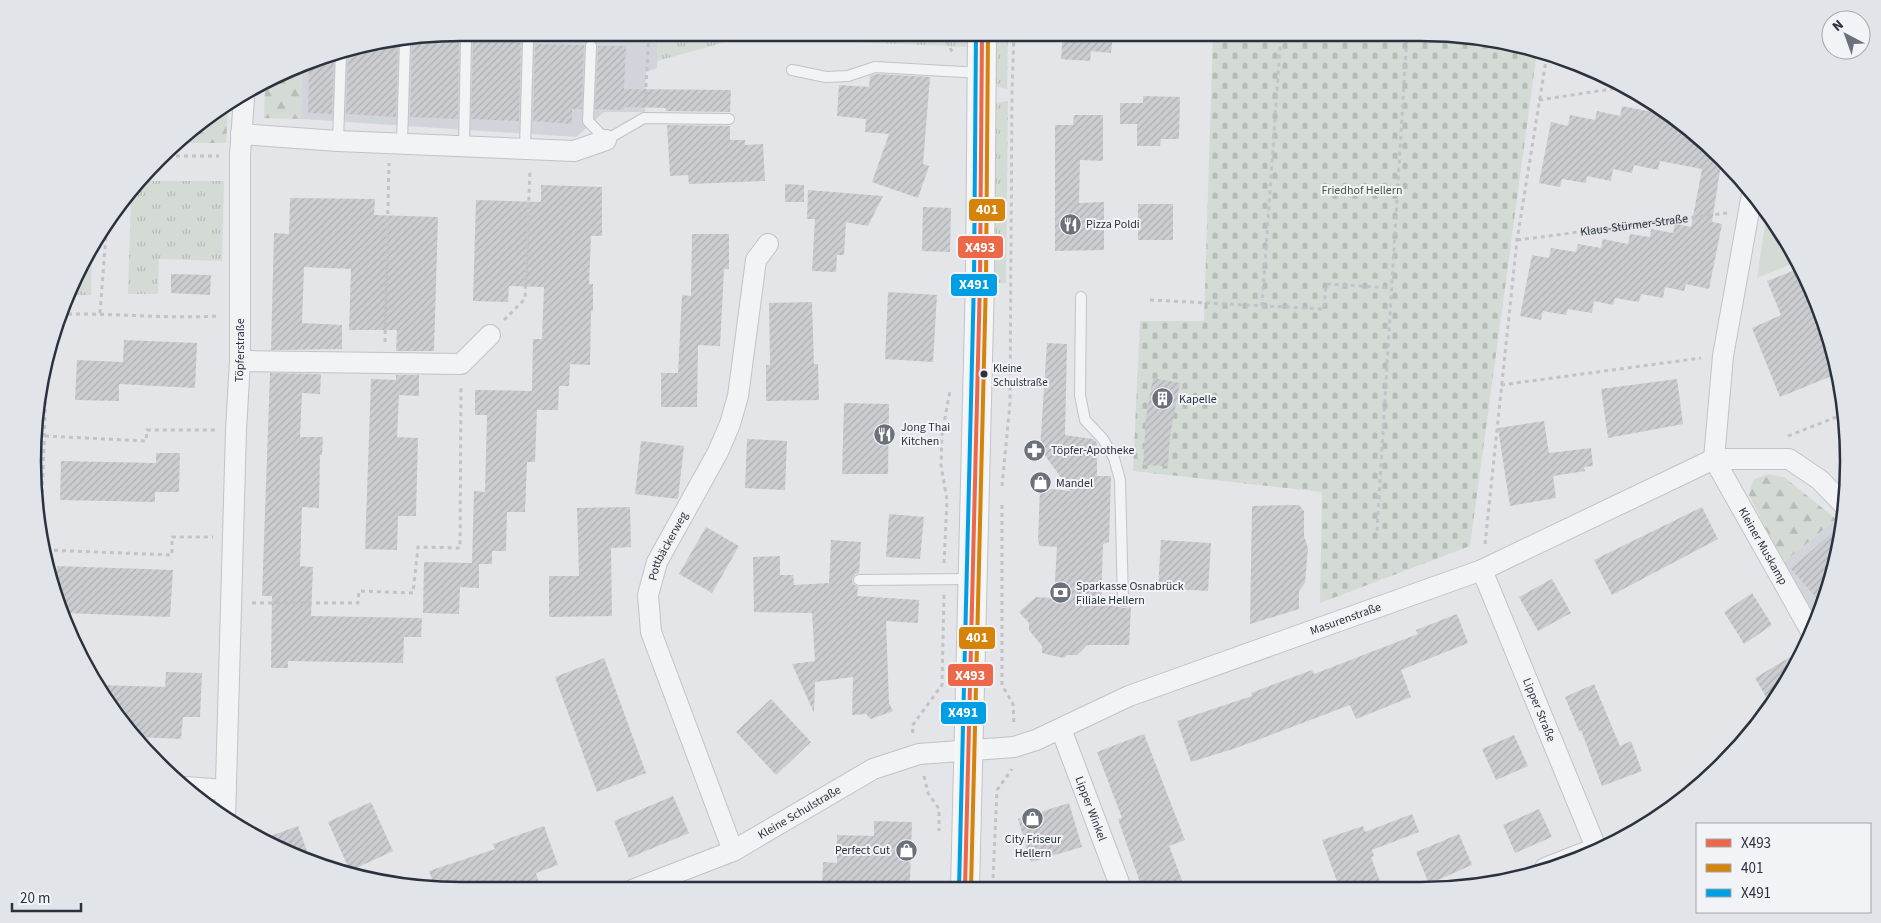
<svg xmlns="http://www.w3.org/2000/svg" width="1881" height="923" viewBox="0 0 1881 923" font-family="'Source Sans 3',sans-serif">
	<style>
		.built { fill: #d2d4db }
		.grass { fill: url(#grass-tufts) }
		.forest { fill: url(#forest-firs) }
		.cemetery { fill: url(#cemetery-stones) }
		.pitch { fill: #d4dbd4 }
		.building { fill: url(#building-hatch) }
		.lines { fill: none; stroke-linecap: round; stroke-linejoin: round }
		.service-casing { stroke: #c1c3c6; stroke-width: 12 }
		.minor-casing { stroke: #c1c3c6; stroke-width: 22 }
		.secondary-casing { stroke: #c1c3c6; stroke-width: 30 }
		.path { stroke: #c2c3c8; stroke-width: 3; stroke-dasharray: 4 4; stroke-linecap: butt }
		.service { stroke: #f2f3f5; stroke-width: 10 }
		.minor { stroke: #f2f3f5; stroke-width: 20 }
		.secondary { stroke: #f6f6f7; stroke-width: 28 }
		.bus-1-casing { stroke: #f1f3f7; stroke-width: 8 }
		.bus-2-casing { stroke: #f1f3f7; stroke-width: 8 }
		.bus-3-casing { stroke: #f1f3f7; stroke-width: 8 }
		.bus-1 { stroke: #ed6849; stroke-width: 4 }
		.bus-2 { stroke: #d58309; stroke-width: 4 }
		.bus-3 { stroke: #009ee3; stroke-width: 4 }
		.bus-dot { fill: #2b323f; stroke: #f1f3f7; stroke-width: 2 }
		.labels { text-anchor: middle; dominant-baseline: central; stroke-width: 4; stroke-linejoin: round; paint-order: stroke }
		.bus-label { font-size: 11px; fill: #2b323f; stroke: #f1f3f7; text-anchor: start }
		.park-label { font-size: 12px; fill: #3f5a3a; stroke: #f1f3f7 }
		.poi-label { font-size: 12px; fill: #2b323f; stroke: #f1f3f7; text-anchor: start }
		.street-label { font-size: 12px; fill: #2b323f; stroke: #f1f3f7 }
		.rim { fill: none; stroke: #2b323f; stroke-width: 2.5 }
		.line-badge { stroke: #f1f3f7; stroke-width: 2 }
		.badge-label { font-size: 14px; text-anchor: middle; font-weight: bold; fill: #fff }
	</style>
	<defs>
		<pattern id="grass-tufts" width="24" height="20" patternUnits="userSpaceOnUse" patternTransform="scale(1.25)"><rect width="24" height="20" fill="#d4dbd4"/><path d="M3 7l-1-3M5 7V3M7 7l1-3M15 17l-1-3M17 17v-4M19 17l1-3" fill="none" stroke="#b6bcb7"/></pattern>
		<pattern id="forest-firs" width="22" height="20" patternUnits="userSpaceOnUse" patternTransform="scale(1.25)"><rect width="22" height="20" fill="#d4dbd4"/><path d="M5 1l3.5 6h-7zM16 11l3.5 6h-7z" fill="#b6bcb7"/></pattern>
		<pattern id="cemetery-stones" width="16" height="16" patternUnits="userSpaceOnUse" patternTransform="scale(1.25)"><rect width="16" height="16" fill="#d4dbd4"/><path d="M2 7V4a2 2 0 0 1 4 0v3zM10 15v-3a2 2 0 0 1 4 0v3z" fill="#b6bcb7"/></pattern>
		<pattern id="building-hatch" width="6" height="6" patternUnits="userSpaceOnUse" patternTransform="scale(1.25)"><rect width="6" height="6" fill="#cbcdd0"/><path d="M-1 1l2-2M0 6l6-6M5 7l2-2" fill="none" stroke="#aeb0b4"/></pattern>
	</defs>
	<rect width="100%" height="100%" fill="#e3e5e8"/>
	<g class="built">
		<path d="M452,34L658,41L657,68L646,72L645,112H604L576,137L301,119L302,67L323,55Z"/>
		<path d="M1836,519L1842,526L1840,545L1818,620L1783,563Z"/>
	</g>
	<g class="grass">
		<path d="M658,33H759L657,61Z"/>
		<path d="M790,33H970V47L806,40Z"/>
		<path d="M994,33H1008L1007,89L994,86Z"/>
		<path d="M1008,101L1006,283H997L992,277L994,103Z"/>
		<path d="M145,181H224L222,261L159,259L158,294H128L131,196Z"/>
		<path d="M92,248L91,295H66Z"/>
	</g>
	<g class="forest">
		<path d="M462,33H658V41L452,34Z"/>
		<path d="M302,67L301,119L264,118L265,87Z"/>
		<path d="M228,106L226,143H180L200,121Z"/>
		<path d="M1768,474L1784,477L1836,519L1783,563L1749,495L1753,480Z"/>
	</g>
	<path class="cemetery" d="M1213,33H1420L1503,41L1537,51L1470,546L1320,603L1322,492L1133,471L1140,321H1204Z"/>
	<path class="pitch" d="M1767,212L1776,223L1797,262L1757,278Z"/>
	<g class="building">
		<path d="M1063,32H1113L1111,53L1091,51L1090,61L1061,59Z"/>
		<path d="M429,38L459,39L458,119L410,117L412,41Z"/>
		<path d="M473,40L517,41V43H521L519,121L471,119Z"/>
		<path d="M398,43L396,117L346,114L348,51Z"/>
		<path d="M535,44L584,45L582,109H572V124L533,121Z"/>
		<path d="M598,46H626L624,89L731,90L730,112L666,111V108L624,107V110L595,109Z"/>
		<path d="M331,54H334L332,114L308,113L309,63L323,55Z"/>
		<path d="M876,74L930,77L923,164L929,166L918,198L872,182L889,134L865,132L866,119L837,116L839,85L869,87L870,76Z"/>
		<path d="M1143,96L1180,97L1179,139H1161L1160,146H1137V124H1120V103H1143Z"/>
		<path d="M1649,100L1658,105L1722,158L1712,222L1722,224L1709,289L1686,284L1684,291L1665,287L1663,298L1641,294L1639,302L1615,298L1613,305L1594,301L1592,313L1568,309L1566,315L1543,311L1541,320L1520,316L1532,255L1549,258L1551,248L1576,252L1578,244L1601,248L1603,239L1628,244L1630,234L1650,237L1651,229L1673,233L1675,224L1691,227L1702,169L1660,161L1658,170L1634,165L1632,173L1613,169L1611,181L1587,176L1586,183L1562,179L1560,187L1539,183L1551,122L1568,126L1570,115L1595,120L1597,111L1620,116L1622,106L1647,111Z"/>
		<path d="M1074,115H1103V161L1080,160L1079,203L1104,202V250L1055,251V125H1073Z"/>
		<path d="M667,125L730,126V140H745V145L763,144L765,181L689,184L688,175L670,176Z"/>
		<path d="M785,184L804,185V202H785Z"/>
		<path d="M541,185L602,187V236H591L589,284H593V311H591L590,365L570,364L569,386H559L558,410H537L535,462H527L525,512H507L506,551H492V564H479V588L460,587L459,614L423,613L424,562L472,563L474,491L485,492L487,415H475V390L532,391L533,339H542L544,287L509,286L508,302L473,301L476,200L541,202Z"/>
		<path d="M808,190L883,196L868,226L846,222L844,255H837L836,272L812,271L815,219H807Z"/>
		<path d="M290,198L375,199L374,215L438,217L434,351H396L397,330H349L351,269L304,267L302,323L342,325V349L271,350L274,233L289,234Z"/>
		<rect x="1138" y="204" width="35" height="36"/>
		<path d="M923,207L951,208L950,252L922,251Z"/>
		<path d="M692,234H729V269H724L720,346L698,345L697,407H661V373H678L682,295L691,296Z"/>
		<path d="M1800,268L1816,298L1839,373L1780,397L1752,328L1781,315L1767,281Z"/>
		<path d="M171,274L211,275L210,295L171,293Z"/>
		<path d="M888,292L937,295L933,362L885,359Z"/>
		<path d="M812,302L814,364H818L819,400L766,401V365H770L769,303Z"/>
		<path d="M124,340L197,343L195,388L119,384V401L75,400L77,360L123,362Z"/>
		<path d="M1047,343L1067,344L1065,435L1093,439L1097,443V476H1111L1109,542L1103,544L1101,604L1114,603L1115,606L1123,608L1131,607L1129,645H1087L1077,655H1067L1063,658L1042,653V646L1029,630V623L1019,612L1036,597L1054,598L1057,547L1040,546L1038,541L1040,488L1071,491L1040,449Z"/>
		<path d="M270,373L321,374L320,394L302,393L300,437H323L322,455H320L319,508L302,507L300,566L313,567L311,616L422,618L421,637H404L403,663L288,661V668H271L272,596H262Z"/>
		<path d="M396,375H419V396L399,395L397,437L418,438L416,516H398L397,550L365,549L371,379L396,380Z"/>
		<path d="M1153,378L1180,383L1170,436L1168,466L1143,465L1146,417Z"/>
		<path d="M1677,379L1683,424L1608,438L1601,389Z"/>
		<path d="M844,403L889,404L888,474H842Z"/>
		<path d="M1544,421L1549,453L1591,448L1593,466L1584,467L1585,471L1553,476L1556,498L1510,506L1498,428Z"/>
		<path d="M747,439L787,441L785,490L745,488Z"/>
		<path d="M641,441L684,446L678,499L635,494Z"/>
		<path d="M156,453H180L179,492H155V502L60,500L61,461L156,463Z"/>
		<path d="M1299,505L1304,511V536L1308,548L1305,583L1299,591V609L1250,624L1252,506Z"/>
		<path d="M630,507L631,547L611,548L612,616L549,617V576H579L577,508Z"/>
		<path d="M1702,507L1718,539L1612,595L1594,560Z"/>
		<path d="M889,514L924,517L920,559L886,557Z"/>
		<path d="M1842,524L1840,545L1822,604L1791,569Z"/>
		<path d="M706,527L739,546L712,593L679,574Z"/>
		<path d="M831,540L861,542L859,573L855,574L852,580L853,584L858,587L857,596L919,600L918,623L886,621L889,703L893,711L871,719L866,714L852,715L853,677L815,682L814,713L792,664L815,661L812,613L754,612L753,557L780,556V575H793L794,585L829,583Z"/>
		<path d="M1161,540L1211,543L1208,591L1158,588Z"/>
		<path d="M57,566L173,570L170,617L65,613L56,584Z"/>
		<path d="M1552,579L1571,613L1538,631L1519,597Z"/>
		<path d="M1752,593L1772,625L1744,644L1724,612Z"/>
		<path d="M1457,614L1468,643L1401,670L1411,697L1356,719L1350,705L1236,748L1191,762L1177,721L1252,696L1251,693L1312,670L1314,674L1418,634L1416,630Z"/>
		<path d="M1802,650L1778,691L1770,704L1755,678Z"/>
		<path d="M604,658L646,773L597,792L555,677Z"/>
		<path d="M166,672L202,673L200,717H183L181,739L138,737L101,685L165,687Z"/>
		<path d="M1594,684L1620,746L1631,741L1642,771L1602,786L1581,730L1579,731L1565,697Z"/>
		<path d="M771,699L811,742L776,775L736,732Z"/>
		<path d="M1144,734L1185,840L1169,846L1185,888H1142L1118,819L1122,818L1097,752Z"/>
		<path d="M1514,735L1528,766L1496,780L1482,749Z"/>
		<path d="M673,796L689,833L629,858L614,821Z"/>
		<path d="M371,802L393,851L350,871L328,822Z"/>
		<path d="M1069,803L1082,847L1031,862L1018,819Z"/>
		<path d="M1539,809L1552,837L1515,853L1503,825Z"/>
		<path d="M1412,814L1419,832L1372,850L1374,856L1371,857L1382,887H1339L1322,840L1363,826L1365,832Z"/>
		<path d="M874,821L912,822L910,882L866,881V883H845V889H822L823,862L837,863V835L874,836Z"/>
		<path d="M298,826L311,862L297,858L262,839Z"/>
		<path d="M544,826L558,865L536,873L541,890H461L435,888L429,871L495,849L493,844Z"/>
		<path d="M1459,834L1472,865L1429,884L1416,852Z"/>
	</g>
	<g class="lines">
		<defs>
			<g id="service">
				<path d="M591,46L588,121L606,140L644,118L729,119"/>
				<path d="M792,70L826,77L848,76L875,67L981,73"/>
				<path d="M338,141L341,52"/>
				<path d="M402,143L405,42"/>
				<path d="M464,146L466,39"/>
				<path d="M525,149L528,42"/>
				<path d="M1081,297L1080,395L1085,420L1103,439L1114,458L1120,480L1123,601"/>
				<path d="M859,580L972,579"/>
			</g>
			<g id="minor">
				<path d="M241,134L338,141L574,151L606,140"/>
				<path d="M240,361L461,364L490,335"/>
				<path d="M1714,459L1723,356L1752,194"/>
				<path id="s2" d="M1714,459L1812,633"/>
				<path id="s3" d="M1482,570L1597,850"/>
				<path id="s4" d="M1061,729L1121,888"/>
				<path d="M185,787L226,790"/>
				<path id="s5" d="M225,819L236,430L240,361V155L244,98"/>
				<path id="s6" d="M733,851L651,632L648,595L657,562L718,452L730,424L738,396L756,260L768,244"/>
				<path d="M1545,868L1596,848"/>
				<path id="s7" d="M632,890L733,851L873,769L919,754L1014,747L1036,740L1129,696L1482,570L1714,459H1789L1820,480L1844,505"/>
			</g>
			<path id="secondary" d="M965,889L980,279L982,33"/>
		</defs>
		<use href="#service" class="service-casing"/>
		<use href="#minor" class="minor-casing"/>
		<use href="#secondary" class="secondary-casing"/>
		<g class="path">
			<path d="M946,33V40L954,55"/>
			<path d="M1539,100L1625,87"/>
			<path d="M645,103L649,33"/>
			<path d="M168,156H219"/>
			<path id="s1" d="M1517,240L1727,213"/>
			<path d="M1150,300L1324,309L1326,284L1390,288"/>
			<path d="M1262,306L1281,33"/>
			<path d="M100,313L107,221"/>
			<path d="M60,314C113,313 166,319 219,316"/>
			<path d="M504,320L525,299L530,170"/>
			<path d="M385,342L389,163"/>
			<path d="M1501,385L1701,358"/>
			<path d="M45,436L146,441L147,430H216"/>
			<path d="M1788,436L1844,414"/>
			<path d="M1002,486L1010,403L1012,93L1014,33"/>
			<path d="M1002,505V685L1013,704L1014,725"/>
			<path d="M1377,531L1407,33"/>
			<path d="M41,533L47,357"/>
			<path d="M1485,544L1517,240L1547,54"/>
			<path d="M46,550L172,555V537H213"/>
			<path d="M944,563L947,500L941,465L942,434L950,391"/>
			<path d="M252,603H358L359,591L413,593L418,547L460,548L461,385"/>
			<path d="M913,733L912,726L942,685L944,594"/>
			<path d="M924,776L928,793L939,809V831"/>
			<path d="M993,878L997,790L1012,769"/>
		</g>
		<use href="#service" class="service"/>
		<use href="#minor" class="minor"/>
		<use href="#secondary" class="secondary"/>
		<defs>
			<path id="bus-1" d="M965,889L980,279L982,33"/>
			<path id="bus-2" d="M971,889L986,279L988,33"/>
			<path id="bus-3" d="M959,889L974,279L976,33"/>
		</defs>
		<use href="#bus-1" class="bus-1-casing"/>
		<use href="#bus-2" class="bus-2-casing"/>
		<use href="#bus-3" class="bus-3-casing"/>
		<use href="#bus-1" class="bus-1"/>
		<use href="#bus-2" class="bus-2"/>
		<use href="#bus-3" class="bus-3"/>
	</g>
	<defs>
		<symbol id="restaurant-disc" viewBox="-11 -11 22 22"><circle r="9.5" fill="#6b717a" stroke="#f1f3f7"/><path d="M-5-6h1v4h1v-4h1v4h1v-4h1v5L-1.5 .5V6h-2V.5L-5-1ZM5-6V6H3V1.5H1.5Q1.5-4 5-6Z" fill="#fff"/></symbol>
		<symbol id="building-disc" viewBox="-11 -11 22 22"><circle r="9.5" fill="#6b717a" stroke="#f1f3f7"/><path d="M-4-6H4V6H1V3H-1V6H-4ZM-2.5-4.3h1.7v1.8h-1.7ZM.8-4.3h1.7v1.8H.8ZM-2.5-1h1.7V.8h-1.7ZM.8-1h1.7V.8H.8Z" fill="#fff"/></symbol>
		<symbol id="pharmacy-disc" viewBox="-11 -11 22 22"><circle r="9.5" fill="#6b717a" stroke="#f1f3f7"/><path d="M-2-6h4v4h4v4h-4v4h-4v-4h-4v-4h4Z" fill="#fff"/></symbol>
		<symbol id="shop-disc" viewBox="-11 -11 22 22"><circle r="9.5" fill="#6b717a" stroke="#f1f3f7"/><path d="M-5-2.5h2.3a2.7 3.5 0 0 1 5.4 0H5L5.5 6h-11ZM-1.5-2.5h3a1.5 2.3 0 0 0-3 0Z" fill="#fff"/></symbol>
		<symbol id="bank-disc" viewBox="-11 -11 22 22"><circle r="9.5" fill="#6b717a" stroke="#f1f3f7"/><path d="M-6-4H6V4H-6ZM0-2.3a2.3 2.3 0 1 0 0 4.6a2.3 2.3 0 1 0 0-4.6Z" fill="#fff"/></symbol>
	</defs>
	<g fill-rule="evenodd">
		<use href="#restaurant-disc" x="1058" y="212" width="25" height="25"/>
		<use href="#building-disc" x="1150" y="386" width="25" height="25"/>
		<use href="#restaurant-disc" x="872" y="422" width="25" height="25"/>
		<use href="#pharmacy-disc" x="1022" y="438" width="25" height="25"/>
		<use href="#shop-disc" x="1028" y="470" width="25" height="25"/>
		<use href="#bank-disc" x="1048" y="580" width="25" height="25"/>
		<use href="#shop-disc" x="1020" y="806" width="25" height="25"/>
		<use href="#shop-disc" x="894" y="838" width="25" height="25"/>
	</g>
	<circle class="bus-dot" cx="984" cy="374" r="4.5"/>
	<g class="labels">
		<g class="bus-label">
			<text x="993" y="368">Kleine<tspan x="993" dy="14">Schulstraße</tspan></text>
		</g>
		<g class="park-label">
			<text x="1362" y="190">Friedhof Hellern</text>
		</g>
		<g class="poi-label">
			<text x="1086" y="224">Pizza Poldi</text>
			<text x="1179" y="399">Kapelle</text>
			<text x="901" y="427">Jong Thai<tspan x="901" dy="14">Kitchen</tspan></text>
			<text x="1051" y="450">Töpfer-Apotheke</text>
			<text x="1056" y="483">Mandel</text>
			<text x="1076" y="586">Sparkasse Osnabrück<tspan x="1076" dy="14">Filiale Hellern</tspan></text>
			<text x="1033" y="839" text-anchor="middle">City Friseur<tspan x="1033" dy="14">Hellern</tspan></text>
			<text x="890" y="850" text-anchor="end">Perfect Cut</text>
		</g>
		<g class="street-label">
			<text stroke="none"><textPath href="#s1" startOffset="118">Klaus-Stürmer-Straße</textPath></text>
			<text stroke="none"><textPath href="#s5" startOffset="469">Töpferstraße</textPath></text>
			<text stroke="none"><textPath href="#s2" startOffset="100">Kleiner Muskamp</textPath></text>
			<text stroke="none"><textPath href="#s6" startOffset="324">Pottbäckerweg</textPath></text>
			<text stroke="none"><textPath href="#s7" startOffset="770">Masurenstraße</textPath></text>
			<text stroke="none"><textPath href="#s3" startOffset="151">Lipper Straße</textPath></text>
			<text stroke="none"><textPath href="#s4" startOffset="85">Lipper Winkel</textPath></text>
			<text stroke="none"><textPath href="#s7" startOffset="185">Kleine Schulstraße</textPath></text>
		</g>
	</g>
	<path d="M0 0H1881V923H0ZM461 41H1420A420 420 0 0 1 1840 461V462A420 420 0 0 1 1420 882H461A420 420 0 0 1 41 462V461A420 420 0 0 1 461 41Z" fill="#e1e4e8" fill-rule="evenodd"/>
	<path class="rim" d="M461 41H1420A420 420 0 0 1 1840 461V462A420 420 0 0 1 1420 882H461A420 420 0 0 1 41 462V461A420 420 0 0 1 461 41Z"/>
	<g class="line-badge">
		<rect x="968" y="198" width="38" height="24" rx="5" fill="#d58309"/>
		<rect x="957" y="235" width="47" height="24" rx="5" fill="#ed6849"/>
		<rect x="950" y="273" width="48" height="24" rx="5" fill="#009ee3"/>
		<rect x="958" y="626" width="38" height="24" rx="5" fill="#d58309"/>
		<rect x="947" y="663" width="47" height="24" rx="5" fill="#ed6849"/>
		<rect x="940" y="701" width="47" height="24" rx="5" fill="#009ee3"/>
	</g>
	<g class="badge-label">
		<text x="987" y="214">401</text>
		<text x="980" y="252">X493</text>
		<text x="974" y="289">X491</text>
		<text x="977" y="642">401</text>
		<text x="970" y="680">X493</text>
		<text x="963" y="717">X491</text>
	</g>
	<rect x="1696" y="823" width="175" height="90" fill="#f1f3f7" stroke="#a2a6ad"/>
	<rect x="1706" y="839" width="25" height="8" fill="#ed6849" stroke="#a2a6ad"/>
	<text x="1741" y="848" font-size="15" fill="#2b323f">X493</text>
	<rect x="1706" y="864" width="25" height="8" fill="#d58309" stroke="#a2a6ad"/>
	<text x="1741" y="873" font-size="15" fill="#2b323f">401</text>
	<rect x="1706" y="889" width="25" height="8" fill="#009ee3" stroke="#a2a6ad"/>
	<text x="1741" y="898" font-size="15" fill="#2b323f">X491</text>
	<g transform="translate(1846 35) rotate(319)"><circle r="24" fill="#f1f3f7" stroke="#a2a6ad"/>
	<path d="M0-4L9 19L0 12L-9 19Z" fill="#6b717a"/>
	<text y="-8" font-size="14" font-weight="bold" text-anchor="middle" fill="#2b323f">N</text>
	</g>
	<path d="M12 903v8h69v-8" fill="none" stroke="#2b323f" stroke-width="2.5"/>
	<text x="20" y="903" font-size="15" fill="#2b323f" stroke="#f1f3f7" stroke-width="4" paint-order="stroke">20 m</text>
</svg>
